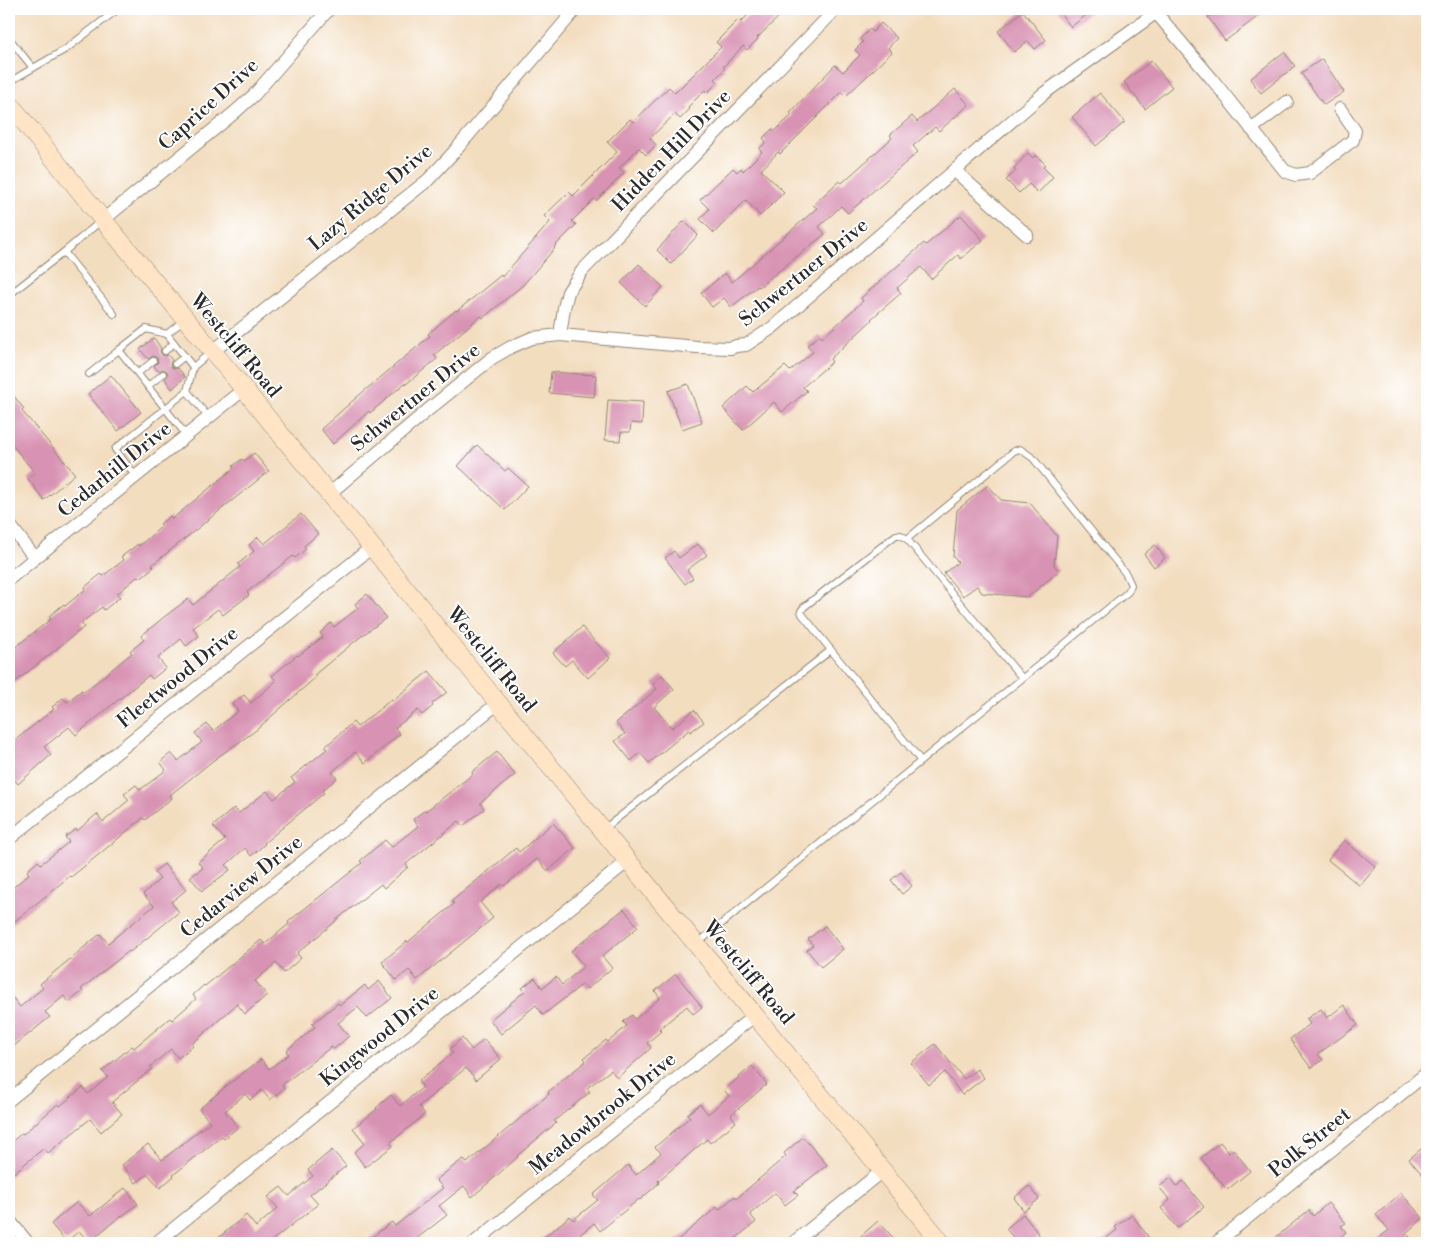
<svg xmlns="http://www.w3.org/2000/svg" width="1436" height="1252" viewBox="0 0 1436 1252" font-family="'Libre Bodoni',serif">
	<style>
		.building { fill: #d892b3 }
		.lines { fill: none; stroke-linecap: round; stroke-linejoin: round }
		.lane-casing { stroke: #8f8475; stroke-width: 8 }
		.street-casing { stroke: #8f8475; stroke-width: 14 }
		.secondary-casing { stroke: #8f8475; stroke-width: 19 }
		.lane { stroke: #fff; stroke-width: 6 }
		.street { stroke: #fff; stroke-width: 12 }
		.secondary { stroke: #ffe4c6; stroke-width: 18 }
		.labels { text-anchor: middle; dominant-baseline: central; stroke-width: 4; stroke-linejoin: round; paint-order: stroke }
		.street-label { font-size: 20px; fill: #2b2b2b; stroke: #fff }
	</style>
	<rect width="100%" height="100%" fill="#fff"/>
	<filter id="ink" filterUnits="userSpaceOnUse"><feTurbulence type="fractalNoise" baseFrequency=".02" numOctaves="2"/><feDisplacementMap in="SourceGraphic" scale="10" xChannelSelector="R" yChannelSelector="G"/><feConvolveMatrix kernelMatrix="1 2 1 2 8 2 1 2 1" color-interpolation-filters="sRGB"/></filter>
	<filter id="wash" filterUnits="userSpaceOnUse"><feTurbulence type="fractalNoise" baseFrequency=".0096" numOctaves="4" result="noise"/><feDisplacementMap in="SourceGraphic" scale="20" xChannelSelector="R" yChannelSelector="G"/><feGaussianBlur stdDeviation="1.12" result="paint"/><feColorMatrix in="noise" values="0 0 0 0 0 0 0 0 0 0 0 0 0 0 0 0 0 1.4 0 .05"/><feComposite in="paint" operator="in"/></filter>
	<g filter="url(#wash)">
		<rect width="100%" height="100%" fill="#f3ddbf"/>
		<g id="blocks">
			<g class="building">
				<path d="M754,9H787L757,38L758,39L747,50L743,46L723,67L725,69L715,79L718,82L707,93L705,90L688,107L690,109L680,119L675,114L650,138L656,145L646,155L639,148L619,168L624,173L596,201L594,199L572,221L576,225L554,247L555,248L523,285L483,318L481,316L434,355L437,359L406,384L405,383L370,413L369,411L333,444L321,429L357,397L430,336L428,334L456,310L457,311L501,275L502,277L550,222L544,216L569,192L573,196L617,152L607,142L630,119L633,122L669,87L675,93L721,47L716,42L738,20L741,22Z"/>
				<path d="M1057,9H1094L1071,27Z"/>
				<path d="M1219,9H1268L1225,41L1208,17Z"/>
				<path d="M1023,11L1046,40L1035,49L1028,41L1014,52L998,31Z"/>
				<path d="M881,23L897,38L888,48L892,52L846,96L842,92L780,154L778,152L761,170L784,192L760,216L746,200L714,233L700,219L709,209L700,200L733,168L737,172L741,168L743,171L762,152L759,149L766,142L763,138L772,129L775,131L792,115L790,113L835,65L843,72L860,55L855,50L863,42L860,39L870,29L873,32Z"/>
				<path d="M1284,52L1295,66L1261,93L1250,79Z"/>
				<path d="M1322,59L1344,92L1324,105L1301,73Z"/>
				<path d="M1151,61L1172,87L1145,109L1124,82Z"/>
				<path d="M955,89L969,105L939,131L935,127L913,146L918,152L848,213L841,206L819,227L825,234L759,287L758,286L731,307L724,298L712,307L701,293L725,273L732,282L817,208L813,205L839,181L842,183L892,138L890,135L912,116L917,122Z"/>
				<path d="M1100,93L1125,122L1096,146L1072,117Z"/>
				<path d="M1028,153L1033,158L1036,155L1045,164L1043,167L1053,177L1038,193L1029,184L1019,193L1006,180L1016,171L1014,168Z"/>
				<path d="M961,215L983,240L961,259L958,255L931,279L921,267L897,288L901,293L871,319L872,320L830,359L832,362L803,387L807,391L782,412L774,402L743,430L723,408L747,386L753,392L785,366L790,371L813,352L807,345L820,335L822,338L863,301L861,298L924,243L926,245Z"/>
				<path d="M684,221L698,235L671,264L657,250Z"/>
				<path d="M639,264L663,287L645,306L621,283Z"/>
				<path d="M154,338L161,348L160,350L161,354L164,356L168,355L172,360L170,364L171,367L175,369L178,368L185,377L172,389L165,379L168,375L167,371L163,369L158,371L154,366L158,362L157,358L153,356L148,359L140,349Z"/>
				<path d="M551,372L596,375L594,397L549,393Z"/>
				<path d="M111,375L141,412L118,431L88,394Z"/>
				<path d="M688,384L702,422L682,429L668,391Z"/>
				<path d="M9,390L24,409L22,411L75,474L44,500L28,479L35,473L9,441Z"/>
				<path d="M608,400L643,402L642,424L631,423L630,432H621L620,441L605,440Z"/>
				<path d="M477,445L505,471L508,468L528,486L505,510L458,466Z"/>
				<path d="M254,453L269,471L152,565L154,567L140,578L138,576L117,594L120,597L104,610L102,607L81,623L84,627L9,687V652L51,619L49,616L64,604L65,606L86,589L85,587L101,574L103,576L124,560L121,557L138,544L139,546L162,526L160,524L170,516L172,519L234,468L233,466L242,459L244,461Z"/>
				<path d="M988,485L1001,500L1030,503L1057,536L1054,565L1059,571L1028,597L982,593L977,586L963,596L944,573L958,562L953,557L957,510Z"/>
				<path d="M301,514L318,534L304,546L306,549L295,558L293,556L247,592L249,595L223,615L218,609L193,628L199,636L186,646L181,639L158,658L166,668L152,679L149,675L112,705L76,735L69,727L44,747L51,755L18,784L9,773V745L54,709L52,707L63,698L67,702L82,690L84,692L132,653L130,651L144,640L141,636L164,617L188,599L193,605L240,567L238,564L254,551L249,545L258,537L264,544Z"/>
				<path d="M698,544L707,555L687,570L693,578L685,584L665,558L674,551L679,558Z"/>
				<path d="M1155,545L1165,558L1154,567L1144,554Z"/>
				<path d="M367,594L386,618L359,638L314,675L316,677L255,731L215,759L170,795L172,798L145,820L143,818L97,856L71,877L70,876L9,926V891L29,874L27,871L38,861L41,864L69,842L65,837L76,829L77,831L97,814L103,822L129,800L124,794L136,785L140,790L166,770L160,762L171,753L178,761L202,742L195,733L207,724L213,731L238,711L232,704L244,695L251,703L276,681L272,676L297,655L298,656L323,637L320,633L331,623L334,627L358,608L355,604Z"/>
				<path d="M582,627L610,658L588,678L572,660L565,666L553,653Z"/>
				<path d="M429,671L447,692L432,704L433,706L422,715L418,710L395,728L400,734L365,763L355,752L332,772L337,778L322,791L324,793L264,843L265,844L251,856L245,848L226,865L230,870L202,891L190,877L203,868L198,862L225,840L213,826L234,808L239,813L267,791L274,799L295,782L291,778L327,749L325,747L353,722L357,727L392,699L393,700Z"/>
				<path d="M662,675L674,689L654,707L672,728L694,710L704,722L690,732L689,730L649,763L640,753L631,761L615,741L625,734L616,723L657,689L653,684Z"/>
				<path d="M497,752L515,775L480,803L484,809L463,826L459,821L406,864L408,867L384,888L381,884L335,921V922L297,953L301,958L284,973L276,963L255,981L267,995L245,1014L237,1004L192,1044L193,1046L178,1058L171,1049L150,1067L152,1069L112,1102L122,1114L101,1132L90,1119L48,1153L44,1148L9,1177V1144L22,1133L23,1134L58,1104L60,1106L83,1087L88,1094L108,1077L102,1071L132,1046L134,1048L170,1018L172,1020L196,999L193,995L204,985L205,986L261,940L265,944L289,924L288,922L362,863L360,861L385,840L392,847L418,826L413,819L425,810L426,811L473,774L472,772Z"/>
				<path d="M553,823L575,848L548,871L537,859L504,886L502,884L480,902L493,918L417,980L409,970L396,980L382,962L407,941L408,942L454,904L452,901L516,848L519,852Z"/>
				<path d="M1344,840L1376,867L1360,886L1328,860Z"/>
				<path d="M164,864L186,890L171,902L179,912L130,952L129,951L81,989L83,991L69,1002L64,996L45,1012L50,1017L9,1050V993L20,1007L43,988L40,984L100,934L108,943L154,906L143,894L160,879L154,872Z"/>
				<path d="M901,872L912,886L902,894L891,880Z"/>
				<path d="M624,909L638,927L602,956L612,968L587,989L583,984L543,1015L536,1005L501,1034L490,1020L525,991L522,988L535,978L542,988L556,977L562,985L584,966L571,951Z"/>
				<path d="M825,926L843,949L821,967L807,950L813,945L808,939Z"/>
				<path d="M676,974L702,1007L693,1014L687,1006L659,1029L661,1031L647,1043L651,1048L617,1078L611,1070L587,1088L590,1092L554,1121L556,1123L517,1156L518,1157L472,1197L464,1186L439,1206L447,1215L411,1243H364L392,1222L395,1226L443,1188L436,1180L463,1159L467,1163L549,1094L548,1092L586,1061L584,1058L606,1040L608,1042L627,1026L623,1022L632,1015L635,1019L660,998L655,991Z"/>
				<path d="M379,981L392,998L367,1018L358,1007L338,1023L349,1036L334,1049L331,1047L282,1085L284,1088L270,1100L262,1090L250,1100L245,1094L225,1111L238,1127L224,1139L222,1136L173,1175L174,1176L160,1188L148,1174L136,1183L122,1165L148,1144L162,1160L210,1122L199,1109L224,1088L261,1059L269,1069L289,1054L286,1051L315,1027L312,1024L338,1003L340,1005L365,985L368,990Z"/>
				<path d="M1344,1005L1358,1025L1318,1054L1323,1060L1311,1068L1290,1039L1310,1024L1306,1019L1321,1009L1327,1018Z"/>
				<path d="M462,1038L472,1050L484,1039L501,1059L476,1080L466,1068L419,1106L425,1114L390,1143L393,1146L365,1167L354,1152L365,1143L353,1128L377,1109L376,1108L391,1095L400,1106L423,1087L418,1081L453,1053L450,1049Z"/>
				<path d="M935,1044L964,1079L977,1069L984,1078L962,1095L945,1072L929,1085L911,1063Z"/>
				<path d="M752,1066L767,1084L731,1115L736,1122L710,1143L707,1139L658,1181L659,1183L640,1200L639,1199L600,1231L594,1223L570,1243H537L570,1216L573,1220L598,1200L593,1195L628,1165L636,1175L661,1153L655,1147L690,1117L687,1114L700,1104L708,1114L729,1096L724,1090Z"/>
				<path d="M803,1137L827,1165L794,1191L798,1195L785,1205L775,1193L750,1214L756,1222L730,1243H674L717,1207L719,1210L735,1196L737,1198L786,1156L784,1153Z"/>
				<path d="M1220,1142L1229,1153L1233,1149L1250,1171L1227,1190L1201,1158Z"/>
				<path d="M1427,1144V1180L1409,1159Z"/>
				<path d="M332,1150L346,1166L310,1195L318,1204L269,1243H212L246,1215L256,1227L278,1208L268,1197L281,1187L289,1196L313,1176L308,1170Z"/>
				<path d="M1171,1178L1177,1186L1183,1181L1204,1207L1177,1228L1161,1208L1170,1200L1159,1187Z"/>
				<path d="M1029,1186L1039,1199L1024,1211L1014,1198Z"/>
				<path d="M125,1188L138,1204L118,1219V1218L89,1242L79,1231L66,1242L51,1224L77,1202L90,1216Z"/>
				<path d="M1401,1193L1423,1218L1406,1233L1416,1243H1373L1389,1230L1376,1215Z"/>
				<path d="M1328,1203L1346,1223L1341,1226L1346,1232L1334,1243H1269L1309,1210L1313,1216Z"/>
				<path d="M1023,1214L1040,1236L1031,1243H1018L1006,1229Z"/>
				<path d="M1132,1215L1153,1243H1100L1117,1230L1115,1227Z"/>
				<path d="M878,1221L898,1243H853Z"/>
			</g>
		</g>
	</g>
	<g filter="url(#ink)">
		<use href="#blocks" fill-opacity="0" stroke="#8f8475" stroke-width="1"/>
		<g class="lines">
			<defs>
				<g id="lane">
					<path d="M9,38L33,68"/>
					<path d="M9,82L66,49L118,9"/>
					<path d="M102,220L64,252L114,314"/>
					<path d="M9,295L64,252"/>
					<path d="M167,334L184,320"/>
					<path d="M119,350L146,329L167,334L193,367"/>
					<path d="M165,351L174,343"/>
					<path d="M175,364L185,356"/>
					<path d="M138,373L153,361"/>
					<path d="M89,374L119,350L187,436"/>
					<path d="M148,386L163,374"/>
					<path d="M187,391L193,367L211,352"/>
					<path d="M136,477L115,449L187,391L209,418"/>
					<path d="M831,650L802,614L801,611L804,607L896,535H901L907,539L1022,678"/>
					<path d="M604,829L831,650L921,761"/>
					<path d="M698,943L1128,592L1131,585L1126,574L1033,458L1020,449L1014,451L907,539"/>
				</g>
				<g id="street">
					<path d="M1153,9L1212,79L1285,171L1296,175L1310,173L1353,140L1355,131L1340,109"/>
					<path d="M1251,129L1287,102"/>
					<path d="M955,171L1027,235"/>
					<path d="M103,220L234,113L254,95L329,9"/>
					<path d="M560,335L564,308L568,292L582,271L836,9"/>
					<path d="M212,352L428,180L454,152L576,9"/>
					<path d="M329,494L428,410L492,358L511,347L532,338L560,335L697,347L731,348L736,346L746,345L772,328L1043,94L1161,9"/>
					<path d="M9,524L35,558"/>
					<path d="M9,579L244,389"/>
					<path d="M9,839L372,547"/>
					<path d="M9,1100L498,703"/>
					<path d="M9,1220L28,1243"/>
					<path d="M156,1243L628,861"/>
					<path d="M474,1243L755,1015"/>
					<path d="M793,1243L882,1171"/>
					<path d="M1216,1243L1427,1073"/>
				</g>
				<path id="secondary" d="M9,103L103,220L244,389L498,703L942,1243"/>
			</defs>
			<use href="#lane" class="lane-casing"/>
			<use href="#street" class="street-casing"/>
			<use href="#secondary" class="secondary-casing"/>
			<use href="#lane" class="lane"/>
			<use href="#street" class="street"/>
			<use href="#secondary" class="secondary"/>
		</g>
	</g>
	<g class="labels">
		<g class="street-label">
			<text transform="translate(209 105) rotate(-42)">Caprice Drive</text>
			<text transform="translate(672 151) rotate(-46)">Hidden Hill Drive</text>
			<text transform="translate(371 198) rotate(-40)">Lazy Ridge Drive</text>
			<text transform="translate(804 273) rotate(-39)">Schwertner Drive</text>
			<text transform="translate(235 346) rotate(50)">Westcliff Road</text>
			<text transform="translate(416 398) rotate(-39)">Schwertner Drive</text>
			<text transform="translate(115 470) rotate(-39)">Cedarhill Drive</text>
			<text transform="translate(491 660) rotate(51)">Westcliff Road</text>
			<text transform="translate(178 678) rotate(-39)">Fleetwood Drive</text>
			<text transform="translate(242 887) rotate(-39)">Cedarview Drive</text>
			<text transform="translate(748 973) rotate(50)">Westcliff Road</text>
			<text transform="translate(380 1037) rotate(-39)">Kingwood Drive</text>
			<text transform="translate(603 1114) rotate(-39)">Meadowbrook Drive</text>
			<text transform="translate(1310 1143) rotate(-39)">Polk Street</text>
		</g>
	</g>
	<rect width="1436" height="1252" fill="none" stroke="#fff" stroke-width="30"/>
</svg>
